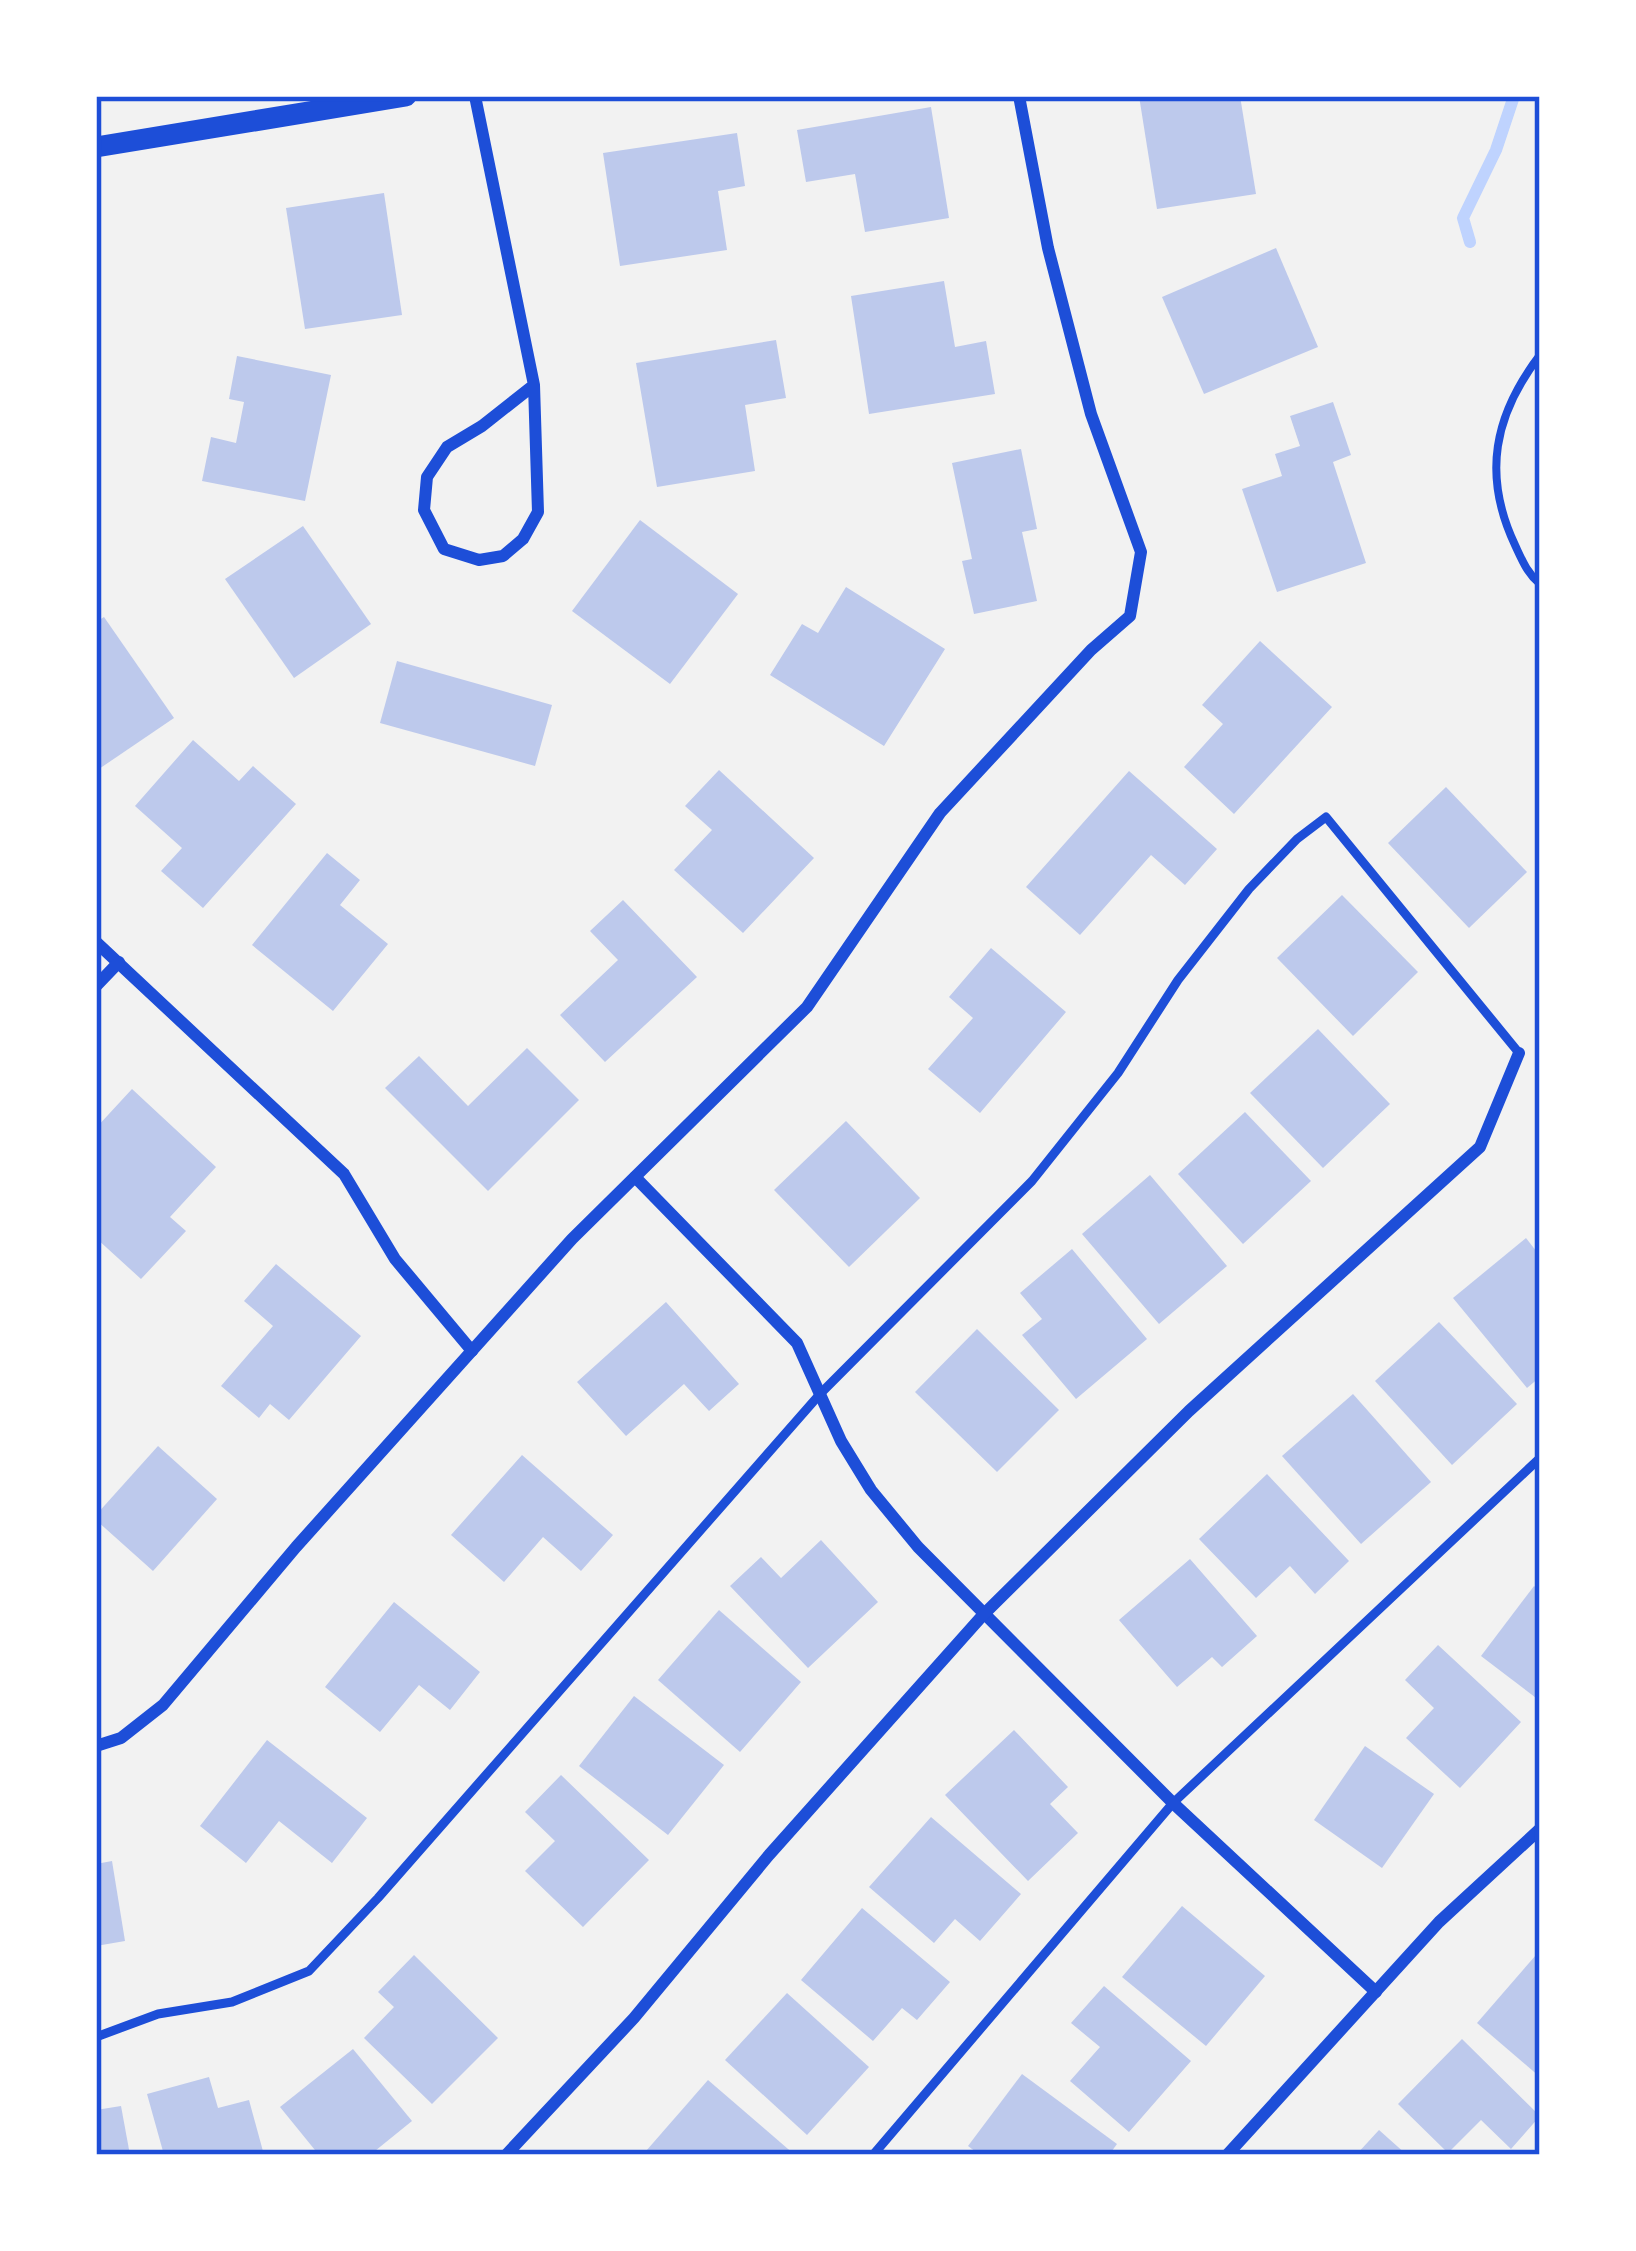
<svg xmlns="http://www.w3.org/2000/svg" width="1636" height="2251" viewBox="0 0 1636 2251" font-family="Manrope,sans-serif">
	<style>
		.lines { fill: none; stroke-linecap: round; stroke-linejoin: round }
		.stream { stroke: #bfd3fe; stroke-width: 12 }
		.building { fill: #bdc9ec }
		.path { stroke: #1d4ed8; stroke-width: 8 }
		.service { stroke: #1d4ed8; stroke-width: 9 }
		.minor { stroke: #1d4ed8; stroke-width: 12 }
		.tertiary { stroke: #1d4ed8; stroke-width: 21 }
		.neatline { fill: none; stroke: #1d4ed8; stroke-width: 4.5 }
	</style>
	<rect width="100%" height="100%" fill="#f2f2f2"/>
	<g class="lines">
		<path class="stream" d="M1470,242L1463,218L1496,150L1514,96"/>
	</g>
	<g class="building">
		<path d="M1139,96H1240L1256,194L1157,209Z"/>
		<path d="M931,107L949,218L865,232L855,174L806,182L797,130Z"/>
		<path d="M737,133L745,186L718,191L727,250L620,266L603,153Z"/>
		<path d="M384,193L402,315L305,329L286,208Z"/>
		<path d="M1276,248L1318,347L1204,394L1162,297Z"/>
		<path d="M944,281L955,347L986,341L995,394L869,414L851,296Z"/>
		<path d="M776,340L786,398L745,405L755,471L657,487L636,363Z"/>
		<path d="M237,356L331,375L305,501L202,481L211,437L236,443L244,402L229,399Z"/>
		<path d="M1333,402L1351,455L1333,462L1366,563L1277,592L1242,489L1282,476L1275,454L1300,446L1290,416Z"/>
		<path d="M1021,449L1037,529L1022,532L1037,601L974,614L962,561L972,559L952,463Z"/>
		<path d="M640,520L738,594L670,684L572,611Z"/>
		<path d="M303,526L371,624L294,678L225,579Z"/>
		<path d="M846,587L945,649L884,746L770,675L802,624L818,633Z"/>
		<path d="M104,617L174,718L96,771V622Z"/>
		<path d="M1260,641L1332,707L1234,814L1184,767L1223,724L1202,705Z"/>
		<path d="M397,661L552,705L535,766L380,723Z"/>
		<path d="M193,740L239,781L253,766L296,804L203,908L161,871L182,848L135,806Z"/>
		<path d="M719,770L814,858L743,933L674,870L712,830L685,806Z"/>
		<path d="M1129,771L1217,849L1185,885L1151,855L1080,935L1026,887Z"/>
		<path d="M1446,787L1527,872L1469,928L1388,843Z"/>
		<path d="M327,853L360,880L340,905L388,944L333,1011L252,945Z"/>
		<path d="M1342,895L1418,972L1353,1036L1277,958Z"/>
		<path d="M623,900L697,977L605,1062L560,1015L618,960L590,931Z"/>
		<path d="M991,948L1066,1012L980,1113L928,1069L973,1018L949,997Z"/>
		<path d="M1318,1029L1390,1104L1323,1168L1250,1093Z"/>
		<path d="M527,1048L579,1100L488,1191L385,1088L419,1056L468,1106Z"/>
		<path d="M132,1089L216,1167L170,1217L186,1231L141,1279L96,1238V1128Z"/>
		<path d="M1245,1112L1311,1181L1243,1244L1178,1174Z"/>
		<path d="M846,1121L920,1198L849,1267L774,1190Z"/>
		<path d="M1150,1175L1227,1266L1159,1324L1082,1234Z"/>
		<path d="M1526,1238L1540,1256V1377L1527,1388L1453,1298Z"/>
		<path d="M1072,1249L1147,1339L1076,1399L1022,1335L1042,1319L1020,1293Z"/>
		<path d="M276,1264L361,1336L289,1420L270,1404L259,1418L221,1386L273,1326L244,1301Z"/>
		<path d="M666,1302L739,1384L709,1411L684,1384L626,1436L577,1382Z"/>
		<path d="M1439,1322L1517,1404L1452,1465L1375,1381Z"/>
		<path d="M977,1329L1059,1410L997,1472L915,1392Z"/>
		<path d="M1353,1394L1431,1482L1361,1544L1282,1456Z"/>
		<path d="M158,1446L217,1499L153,1571L96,1520V1515Z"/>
		<path d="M522,1455L613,1535L581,1571L543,1537L504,1582L451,1535Z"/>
		<path d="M1267,1474L1349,1561L1315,1594L1290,1566L1256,1598L1199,1539Z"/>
		<path d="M821,1540L878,1602L808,1668L730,1586L761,1557L781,1578Z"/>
		<path d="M1190,1559L1257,1636L1222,1667L1212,1657L1177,1687L1119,1620Z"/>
		<path d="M1534,1586L1540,1591V1701L1481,1656Z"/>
		<path d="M394,1602L480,1672L450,1710L419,1685L380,1732L325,1687Z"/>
		<path d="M719,1610L801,1682L740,1752L658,1680Z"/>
		<path d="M1438,1645L1521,1722L1460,1788L1406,1738L1434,1708L1405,1680Z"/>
		<path d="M634,1696L724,1765L668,1835L579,1766Z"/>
		<path d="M1014,1730L1068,1787L1050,1804L1078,1833L1028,1881L945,1795Z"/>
		<path d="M267,1740L367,1818L332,1863L279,1821L246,1863L200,1826Z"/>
		<path d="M1365,1746L1434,1794L1382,1868L1314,1820Z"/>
		<path d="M561,1775L649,1860L583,1927L525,1871L555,1841L525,1812Z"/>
		<path d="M931,1817L1021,1894L980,1941L955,1919L934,1943L869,1887Z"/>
		<path d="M112,1861L125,1941L96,1946V1864Z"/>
		<path d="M1182,1906L1265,1976L1206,2046L1122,1977Z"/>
		<path d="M862,1908L950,1982L917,2020L902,2008L873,2041L801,1980Z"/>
		<path d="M414,1955L498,2038L432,2104L364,2038L394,2007L378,1992Z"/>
		<path d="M1536,1955L1540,1959V2077L1477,2023Z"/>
		<path d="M1104,1986L1191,2061L1129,2132L1070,2081L1100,2047L1071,2023Z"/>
		<path d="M787,1993L869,2067L807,2135L725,2060Z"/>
		<path d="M1462,2039L1540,2116L1511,2149L1481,2120L1448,2153L1398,2104Z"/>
		<path d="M353,2049L412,2121L370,2155H319L280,2107Z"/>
		<path d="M1022,2074L1117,2144L1109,2155H980L968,2146Z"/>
		<path d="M209,2077L218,2108L249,2100L264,2155H164L147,2094Z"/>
		<path d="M708,2080L795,2155H650L646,2151Z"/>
		<path d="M121,2106L130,2155H96V2110Z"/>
		<path d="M1379,2130L1407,2155H1356Z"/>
	</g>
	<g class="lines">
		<path class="path" d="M1540,355C1494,415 1482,475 1515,545C1522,560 1527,573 1540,584"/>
		<g class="service">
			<path d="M96,2037L158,2014L232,2002L309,1971L378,1898L820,1394L1032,1181L1118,1073L1178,980L1249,889L1297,839L1326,817L1519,1053"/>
			<path d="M873,2155L1173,1803L1540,1458"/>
		</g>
		<g class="minor">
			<path d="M475,96L534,385L538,512L523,539L503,556L479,560L444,549L424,510L427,477L447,447L482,426L534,385"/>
			<path d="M96,942L344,1174L395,1259L472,1351"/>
			<path d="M96,986L119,962"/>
			<path d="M635,1177L797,1343L841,1441L871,1490L918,1547L1173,1803L1376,1992"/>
			<path d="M96,1746L121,1738L163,1705L296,1547L572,1239L807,1007L940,813L1091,650L1130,616L1141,552L1091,414L1048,248L1019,96"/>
			<path d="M506,2155L634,2018L769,1855L983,1615L1189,1411L1480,1147L1519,1053"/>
			<path d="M1227,2155L1439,1922L1540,1829"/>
		</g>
		<path class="tertiary" d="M96,147L406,96"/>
	</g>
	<rect width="1636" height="2251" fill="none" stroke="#ffffff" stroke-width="198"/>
	<rect x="99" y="99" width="1438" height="2053" class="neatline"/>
</svg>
